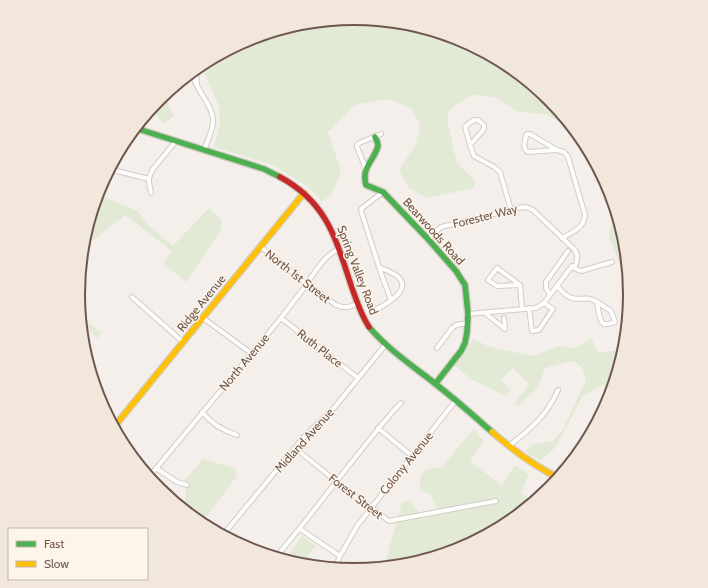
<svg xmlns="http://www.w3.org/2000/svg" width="708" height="588" viewBox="0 0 708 588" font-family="Cabin,sans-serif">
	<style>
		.green { fill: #e2ead6 }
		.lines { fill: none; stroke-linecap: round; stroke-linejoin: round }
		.street-casing { stroke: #d3ccc8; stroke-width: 6 }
		.fast-casing { stroke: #d3ccc6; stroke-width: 8 }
		.slow-casing { stroke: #d3ccc6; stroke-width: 8 }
		.jam-casing { stroke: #d3ccc6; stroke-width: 8 }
		.street { stroke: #fdfdfc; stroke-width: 4 }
		.fast { stroke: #4caf50; stroke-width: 5.5 }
		.slow { stroke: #ffc107; stroke-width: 5.5 }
		.jam { stroke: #c62828; stroke-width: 5.5 }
		.labels { text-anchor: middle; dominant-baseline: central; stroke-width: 3; stroke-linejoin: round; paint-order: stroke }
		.street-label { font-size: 12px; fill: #6f574d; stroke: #fdf4ea }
		.rim { fill: none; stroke: #6f574d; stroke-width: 2 }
	</style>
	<rect width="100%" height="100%" fill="#f4efea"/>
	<g class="green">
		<path d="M354,18L408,23L460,39L508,65L549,99L575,130L545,114L518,112L495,97L472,95L450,109L447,120L457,163L475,181L474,188L426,198L408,187L399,170L416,144L420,125L412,109L389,99L354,105L328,132L341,171L331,196L321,202L318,197L308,187L273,165L214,147L220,124L219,107L204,72L189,74L201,64L249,39L300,23Z"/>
		<path d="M164,95L174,116L164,124L156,115L157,101Z"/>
		<path d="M602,175L609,189L625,240L630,294L629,300L623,289L624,275L609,237L613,215Z"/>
		<path d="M97,194L138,211L147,224L173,246L209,208L222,220L221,230L186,282L163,263L172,251L125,215L92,241L84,238Z"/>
		<path d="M80,317L102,333L98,338L86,330L81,329Z"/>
		<path d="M591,338L598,353L625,349L614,383L601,386L582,397L556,447L540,461L525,451L533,444L553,441L564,428L586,380L582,367L573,361L545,368L538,387L519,406L515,403L529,384L513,368L501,380L511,390L506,396L471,379L454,365L473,339L490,347L532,356L559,346L576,348Z"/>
		<path d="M473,429L484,440L470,462L502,485L515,465L529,475L521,493L534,501L533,502L507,524L492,532L466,538L455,551L408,565L391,566L385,564L402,502L410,501L423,519L437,509L430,494L420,490V477L426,469L442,467Z"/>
		<path d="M203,459L235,468L237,476L201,524L186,512L185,480Z"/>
		<path d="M302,536L316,546L308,554L310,561H335L331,568L300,565L285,560Z"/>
	</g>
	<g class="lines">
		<defs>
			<g id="street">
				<path d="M196,68L197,85"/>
				<path d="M192,71C194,90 214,104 213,123C212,132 207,142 204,150"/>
				<path d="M474,120H478L484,125V129L470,145L465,127L467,125Z"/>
				<path d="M527,134H530L557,150L528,152C522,149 525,141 526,136Z"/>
				<path d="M470,145L474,156L494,167L500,172L511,210"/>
				<path d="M557,150L564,152L568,157L585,215C584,228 573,232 562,238"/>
				<path d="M365,170L364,164L357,147V145L359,143L381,134"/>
				<path d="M111,171H117L149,179"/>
				<path d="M383,192L362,208L361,211L382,276L391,300"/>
				<path d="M151,193C149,182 147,179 153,169L176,141"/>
				<path d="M428,239L441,227L518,208L526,207L533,210L575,250C578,256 578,262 574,268"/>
				<path d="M261,247L307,284L336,305L342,307H348L358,304"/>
				<path d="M497,268L520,285L497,286L488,280Z"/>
				<path d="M520,285L522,309"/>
				<path d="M557,286C561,290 566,297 572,298C582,301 586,295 597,302"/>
				<path d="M550,295L546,288V282L568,251"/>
				<path d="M132,297L183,342"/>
				<path d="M597,302L611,311L615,322C612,323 607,325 604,324C599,322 598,307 597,302Z"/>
				<path d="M529,308L532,331L539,330L553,309L544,303"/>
				<path d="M375,310C385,305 414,289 397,276C392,272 385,270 379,267"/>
				<path d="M485,313L505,329L504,318"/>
				<path d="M468,314L536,308L544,303L572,266L576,269L581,271L612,262"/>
				<path d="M203,318L251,353"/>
				<path d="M281,318L358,378"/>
				<path d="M437,348L452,328L456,325L467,323"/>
				<path d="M202,412C211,423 224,431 237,435"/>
				<path d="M378,428L412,456"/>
				<path d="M509,446C530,429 547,416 558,390"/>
				<path d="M295,448L337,482L389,521L496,501"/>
				<path d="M156,468L177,482L187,485"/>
				<path d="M555,476L561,468L581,450"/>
				<path d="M149,477L281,318L307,284L309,280C318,268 324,256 339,249"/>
				<path d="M300,529L340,556"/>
				<path d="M223,535L303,438L334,408L386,344"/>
				<path d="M276,557C317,509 354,456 396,408L401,403"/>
				<path d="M335,568L340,556L357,526L456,400"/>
			</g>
			<g id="fast">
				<path d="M135,128L264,169L280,177"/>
				<path d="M375,137L377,141L378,146C374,161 361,167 366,185L383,192L428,239L456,271L465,285L468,314L467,332L465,343L461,351L436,383"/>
				<path d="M369,327C386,347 407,362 428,378C450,395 471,413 492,432"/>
			</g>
			<g id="slow">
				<path d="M114,427L304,193"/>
				<path d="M492,432C513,450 534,466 559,478"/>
			</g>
			<path id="jam" d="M280,177C328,203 336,240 352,288C357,302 361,315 369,327"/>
		</defs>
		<use href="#street" class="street-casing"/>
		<use href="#fast" class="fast-casing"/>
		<use href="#slow" class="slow-casing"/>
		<use href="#jam" class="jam-casing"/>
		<use href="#street" class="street"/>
		<use href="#fast" class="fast"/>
		<use href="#slow" class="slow"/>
		<use href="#jam" class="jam"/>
	</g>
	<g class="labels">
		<g class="street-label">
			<text transform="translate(485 216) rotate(-14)">Forester Way</text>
			<text transform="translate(434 231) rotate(48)">Bearwoods Road</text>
			<text transform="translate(358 270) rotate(69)">Spring Valley Road</text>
			<text transform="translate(298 276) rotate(38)">North 1st Street</text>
			<text transform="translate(201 303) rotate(-51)">Ridge Avenue</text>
			<text transform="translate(320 348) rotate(38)">Ruth Place</text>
			<text transform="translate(244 362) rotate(-50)">North Avenue</text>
			<text transform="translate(304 440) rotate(-48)">Midland Avenue</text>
			<text transform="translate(406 463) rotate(-51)">Colony Avenue</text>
			<text transform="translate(356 496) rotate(38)">Forest Street</text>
		</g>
	</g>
	<path d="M0 0H708V588H0ZM85 294a269 269 0 1 1 538 0a269 269 0 1 1-538 0Z" fill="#f2e7dd" fill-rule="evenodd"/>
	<path class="rim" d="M85 294a269 269 0 1 1 538 0a269 269 0 1 1-538 0Z"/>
	<rect x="8" y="528" width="140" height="52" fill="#fdf4ea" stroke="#c4b5ab"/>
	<rect x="16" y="541" width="20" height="6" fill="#4caf50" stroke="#c4b5ab"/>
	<text x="44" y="548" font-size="12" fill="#6f574d">Fast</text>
	<rect x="16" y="561" width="20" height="6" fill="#ffc107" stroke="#c4b5ab"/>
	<text x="44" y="568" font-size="12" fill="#6f574d">Slow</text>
</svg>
